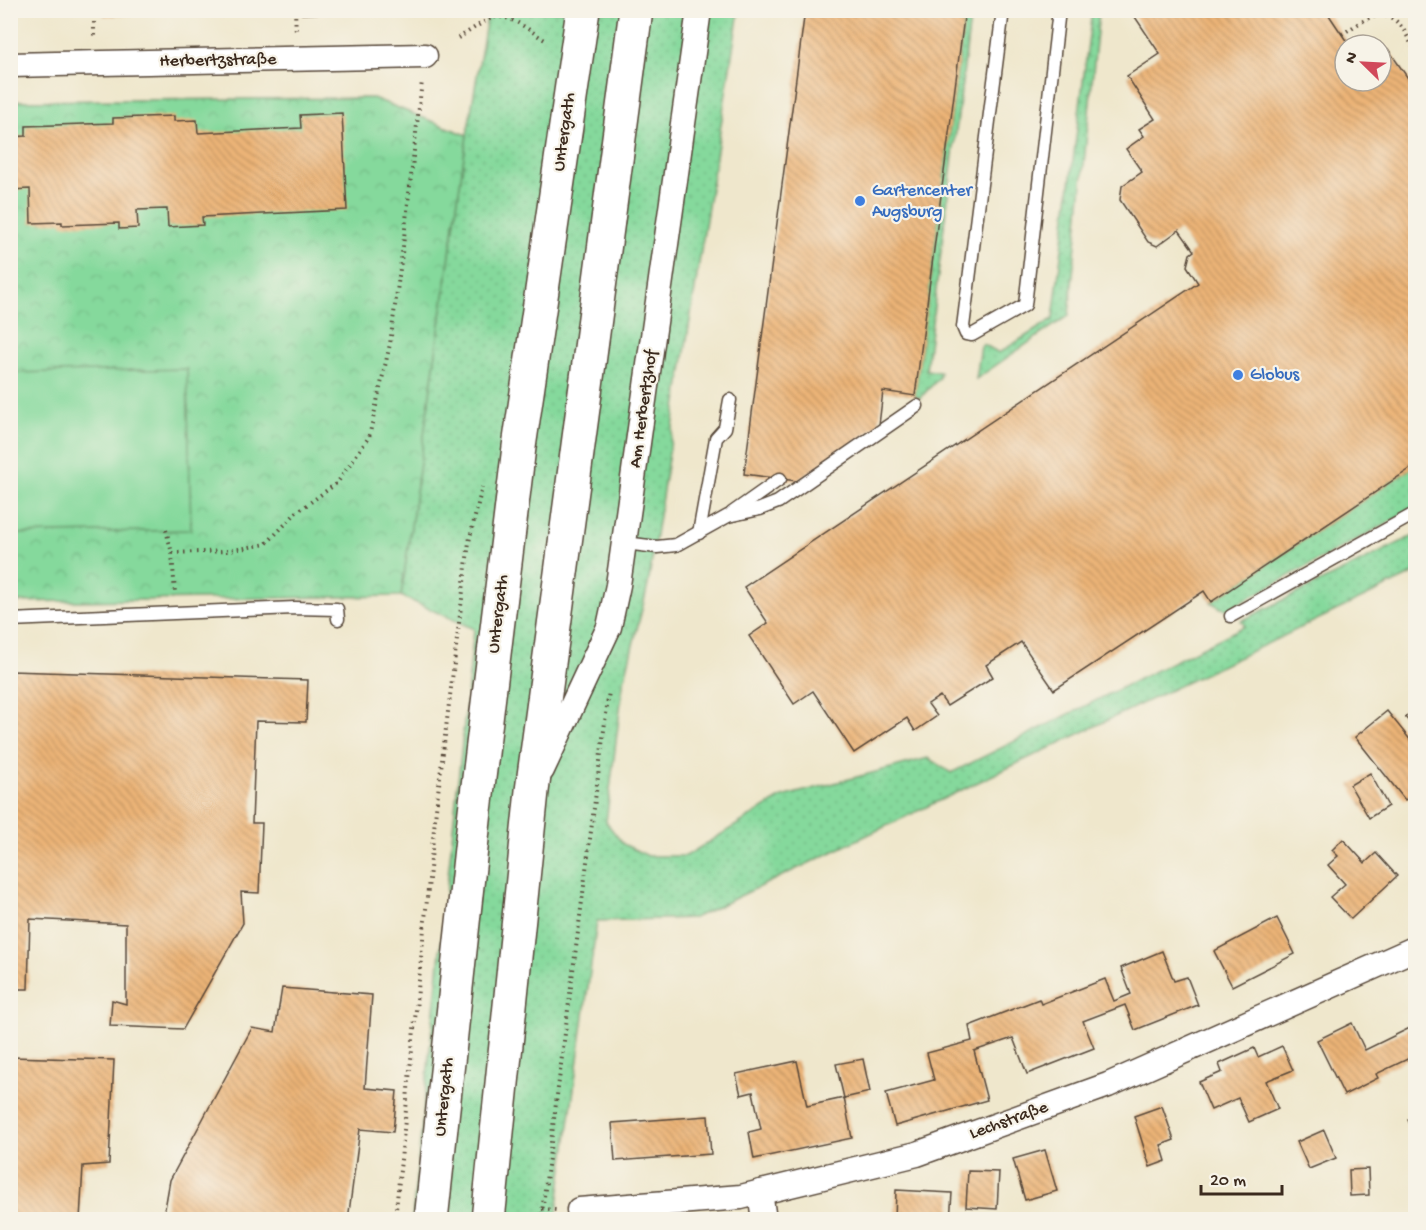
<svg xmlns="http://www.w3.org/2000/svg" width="1426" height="1230" viewBox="0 0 1426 1230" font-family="'Gochi Hand',sans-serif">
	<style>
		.grass { fill: url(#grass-dots); stroke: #60825d; stroke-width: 1.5 }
		.park { fill: url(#park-crowns); stroke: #60825d; stroke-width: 1.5 }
		.pitch { fill: #85d99c; stroke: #60825d; stroke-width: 1.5 }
		.building { fill: url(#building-back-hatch) }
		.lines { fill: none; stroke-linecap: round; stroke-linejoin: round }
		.lane-casing { stroke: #564638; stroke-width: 15 }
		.street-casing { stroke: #564638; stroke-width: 27 }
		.primary-casing { stroke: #564638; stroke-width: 36 }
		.path { stroke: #564638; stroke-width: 4; stroke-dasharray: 1.5 4.5; stroke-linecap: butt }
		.lane { stroke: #fff; stroke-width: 12 }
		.street { stroke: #fff; stroke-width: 24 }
		.primary { stroke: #fff; stroke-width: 33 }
		.shop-dot { fill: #3f7fe0; stroke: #f7f3e8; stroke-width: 2 }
		.labels { text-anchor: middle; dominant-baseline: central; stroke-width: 4.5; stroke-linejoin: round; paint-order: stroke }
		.street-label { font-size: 18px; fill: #3b2a1e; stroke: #f7f3e8 }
		.shop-label { font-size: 18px; fill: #366cbe; stroke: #f7f3e8; text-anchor: start }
	</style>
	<defs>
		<pattern id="grass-dots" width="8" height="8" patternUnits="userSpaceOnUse" patternTransform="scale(1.5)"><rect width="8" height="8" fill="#85d99c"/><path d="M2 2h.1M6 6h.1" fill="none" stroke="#74ba86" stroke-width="1.8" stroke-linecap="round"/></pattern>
		<pattern id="park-crowns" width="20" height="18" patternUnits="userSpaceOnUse" patternTransform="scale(1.5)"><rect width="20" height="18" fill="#85d99c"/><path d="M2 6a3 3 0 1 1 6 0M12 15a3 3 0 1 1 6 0" fill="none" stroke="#74ba86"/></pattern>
		<pattern id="building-back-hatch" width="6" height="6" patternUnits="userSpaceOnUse" patternTransform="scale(1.5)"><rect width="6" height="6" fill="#ecb477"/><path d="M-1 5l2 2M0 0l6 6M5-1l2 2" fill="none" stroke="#c09361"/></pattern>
	</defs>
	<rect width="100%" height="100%" fill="#f7f3e8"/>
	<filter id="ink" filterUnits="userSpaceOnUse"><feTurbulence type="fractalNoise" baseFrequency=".0167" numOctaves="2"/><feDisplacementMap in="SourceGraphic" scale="12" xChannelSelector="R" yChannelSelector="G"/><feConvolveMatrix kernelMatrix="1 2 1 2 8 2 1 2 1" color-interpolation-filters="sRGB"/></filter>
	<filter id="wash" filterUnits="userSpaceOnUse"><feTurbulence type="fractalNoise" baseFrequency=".008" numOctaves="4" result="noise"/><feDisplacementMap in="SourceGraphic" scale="24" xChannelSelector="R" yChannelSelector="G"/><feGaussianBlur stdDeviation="1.35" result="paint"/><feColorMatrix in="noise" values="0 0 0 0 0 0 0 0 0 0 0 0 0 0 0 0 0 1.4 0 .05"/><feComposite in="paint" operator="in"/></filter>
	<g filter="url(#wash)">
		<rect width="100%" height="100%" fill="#efe7cc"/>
		<g class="grass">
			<path d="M488,11H739L648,585L623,685L606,822L623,844L648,856H686L782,797L928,758L951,773L1245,626L1241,621L1415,535V573L694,918L597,921L556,1219H412L474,629L401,596L467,135Z"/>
			<path d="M965,11H971L926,370L940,372L939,378L920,398L915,396Z"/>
			<path d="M1092,11H1099L1069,315L976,379L981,346L983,344L999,353L1053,319Z"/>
			<path d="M1413,467L1415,471V508L1228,609L1221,608L1211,602Z"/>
		</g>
		<path class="park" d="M373,98L467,135L401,596L11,602L10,101Z"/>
		<path class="pitch" d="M187,369L191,530L11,534V373Z"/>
		<g id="blocks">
			<g class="building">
				<path d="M104,10H155V14L104,16Z"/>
				<path d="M302,10H356V12L302,14Z"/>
				<path d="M805,10H965L915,396L883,391L879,425L797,481L744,474Z"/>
				<path d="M1139,10H1334L1329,15L1349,45H1345V81H1381V54L1388,49L1416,90V471L1413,467L1211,602L1204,591L1054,690L1021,642L986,665L993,677L947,706L940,696L928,704L937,716L915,731L907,718L854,753L813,691L794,704L749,636L768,623L744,587L1198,283L1187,266L1190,254L1194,251L1179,230L1157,246L1148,242L1120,200L1122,186L1142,172L1126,149L1144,136L1139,129L1155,119L1127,76L1160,54L1133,14Z"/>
				<path d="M342,113L347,210L202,217L203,225L168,227L167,209L137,210L138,228L119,229V223L62,225V222L31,223L30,189L10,190L11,137L26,136V126L113,123V118L174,116V121L197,120L198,133L301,128L300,115Z"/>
				<path d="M10,671L308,680L306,722L256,721L252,823H262L259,893L241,892L243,923L183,1029L110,1026L112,1000L126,1004V924L30,919L28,989H10Z"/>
				<path d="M1416,709V730L1405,717Z"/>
				<path d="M1387,711L1416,747V792L1405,800L1355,737Z"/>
				<path d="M1370,773L1388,806L1369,818L1350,785Z"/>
				<path d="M1343,839L1365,863L1376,853L1397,876L1351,919L1330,897L1345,884L1328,865L1338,856L1332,850Z"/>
				<path d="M1277,918L1295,954L1232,986L1214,951Z"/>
				<path d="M1162,951L1174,981L1187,977L1198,1005L1135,1030L1125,1005L1083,1021L1094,1048L1027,1074L1013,1038L974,1051L987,1100L895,1126L886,1093L934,1080L927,1053L972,1041L969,1026L1039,999L1041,1004L1105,979L1114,1001L1131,994L1121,968Z"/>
				<path d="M282,988L372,995L365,1088L397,1091L393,1132L360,1129L348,1220H163L170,1180L252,1028L275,1032Z"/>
				<path d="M1352,1023L1365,1050L1416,1025V1055L1376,1074L1378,1078L1344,1095L1317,1040Z"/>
				<path d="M1282,1046L1293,1070L1266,1081L1278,1109L1249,1122L1238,1098L1211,1110L1199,1082L1222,1072L1219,1064L1254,1048L1258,1057Z"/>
				<path d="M10,1057L114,1060L109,1164L83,1166L80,1220H10Z"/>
				<path d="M863,1059L870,1092L844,1098L836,1064Z"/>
				<path d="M797,1061L807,1106L844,1098L852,1138L754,1159L749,1132L761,1129L753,1092L741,1095L736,1074Z"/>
				<path d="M1162,1106L1174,1140L1161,1145L1166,1161L1150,1167L1134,1116Z"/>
				<path d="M708,1116L711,1154L615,1161L612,1123Z"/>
				<path d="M1416,1117V1136L1408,1120Z"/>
				<path d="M1324,1130L1336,1158L1309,1169L1297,1142Z"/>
				<path d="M1045,1150L1057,1191L1025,1200L1013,1159Z"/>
				<path d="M1368,1169L1369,1195L1350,1196L1349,1170Z"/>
				<path d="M968,1171L999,1172L997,1209L966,1207Z"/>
				<path d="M896,1190L952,1193L950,1220H895Z"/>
			</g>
		</g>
	</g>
	<g filter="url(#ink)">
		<use href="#blocks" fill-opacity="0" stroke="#564638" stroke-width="1.5"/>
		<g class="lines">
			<defs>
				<g id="lane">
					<path d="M1003,10L963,327L966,334L972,335L1025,305L1059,10"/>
					<path d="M732,513L780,479"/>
					<path d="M699,533L716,438L725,428L730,400"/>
					<path d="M625,543L657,547L676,545L728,516L760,509L778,502L917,406"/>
					<path d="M1231,616L1416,513"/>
					<path d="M10,620L295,608L337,609L338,619"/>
				</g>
				<g id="street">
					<path d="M10,65L425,56"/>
					<path d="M542,770L609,627L618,585L699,10"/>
					<path d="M760,1192L764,1220"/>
					<path d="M579,1210L741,1197L917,1154L1108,1085L1416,948"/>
				</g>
				<g id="primary">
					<path d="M431,1220L475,811L519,447L583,10"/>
					<path d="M488,1220L532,791L636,10"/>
				</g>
			</defs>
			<use href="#lane" class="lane-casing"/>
			<use href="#street" class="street-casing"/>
			<use href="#primary" class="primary-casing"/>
			<g class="path">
				<path d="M94,10V39"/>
				<path d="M295,10L296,34"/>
				<path d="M1342,34C1359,24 1380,5 1398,23C1406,30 1410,44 1416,52"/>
				<path d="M458,38C469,32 480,23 492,18C510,12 533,34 547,41"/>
				<path d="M166,530L172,553L175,594"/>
				<path d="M172,553L229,551L266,544L297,512L337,483L369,437L390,344L403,246L422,81"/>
				<path d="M542,1209L556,1210"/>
				<path d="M395,1220L436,809L469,542L482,487"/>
				<path d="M541,1220L609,691"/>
			</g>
			<use href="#lane" class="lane"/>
			<use href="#street" class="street"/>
			<use href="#primary" class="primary"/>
		</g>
	</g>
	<g class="shop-dot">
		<circle cx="860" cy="201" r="6"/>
		<circle cx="1238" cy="375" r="6"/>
	</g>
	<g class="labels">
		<g class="street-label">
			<text transform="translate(218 61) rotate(-1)">Herbertzstraße</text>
			<text transform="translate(565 132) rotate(-82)">Untergath</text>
			<text transform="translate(644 409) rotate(-82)">Am Herbertzhof</text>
			<text transform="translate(499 614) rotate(-83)">Untergath</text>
			<text transform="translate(445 1097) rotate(-84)">Untergath</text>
			<text transform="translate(1009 1121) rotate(-20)">Lechstraße</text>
		</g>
		<g class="shop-label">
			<text x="872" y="191">Gartencenter<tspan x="872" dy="21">Augsburg</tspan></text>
			<text x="1250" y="375">Globus</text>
		</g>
	</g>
	<rect width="1426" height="1230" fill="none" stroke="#f7f3e8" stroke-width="36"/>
	<g transform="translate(1363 63) rotate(294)"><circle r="28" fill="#f7f3e8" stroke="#aca397" stroke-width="1.5"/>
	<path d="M0-4.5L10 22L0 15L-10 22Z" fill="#d1495b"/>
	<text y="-9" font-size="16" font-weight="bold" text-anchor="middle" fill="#3b2a1e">N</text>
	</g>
	<path d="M1201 1185v9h81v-9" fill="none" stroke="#3b2a1e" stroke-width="3"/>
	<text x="1210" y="1185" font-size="18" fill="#3b2a1e" stroke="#f7f3e8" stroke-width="4.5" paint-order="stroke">20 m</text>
</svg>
